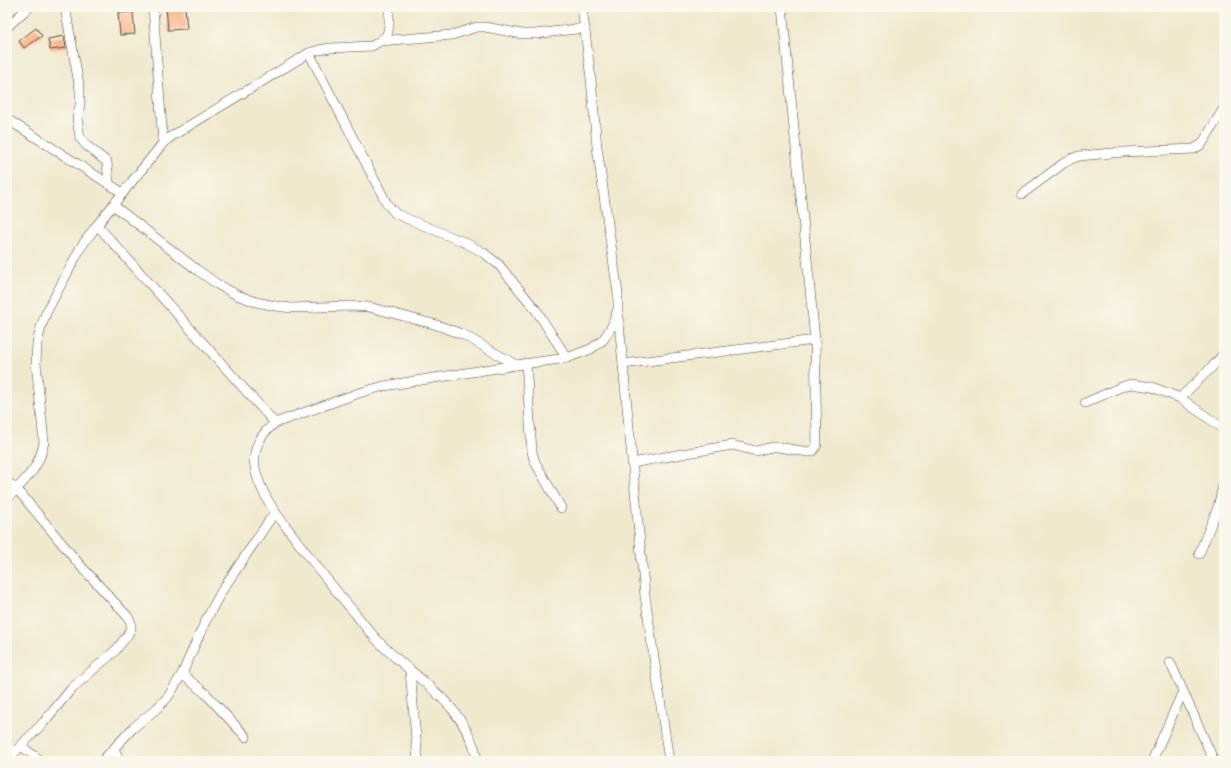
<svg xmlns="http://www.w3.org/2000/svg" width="1231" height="768" viewBox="0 0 1231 768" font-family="Delius,sans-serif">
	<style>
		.building { fill: #faae80 }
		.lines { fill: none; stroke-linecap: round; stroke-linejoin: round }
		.minor-casing { stroke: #564738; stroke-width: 10 }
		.minor { stroke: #fff; stroke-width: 9 }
	</style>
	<rect width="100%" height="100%" fill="#fbf7ec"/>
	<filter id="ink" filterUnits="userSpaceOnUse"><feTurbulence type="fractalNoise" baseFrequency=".025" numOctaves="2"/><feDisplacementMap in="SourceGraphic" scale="8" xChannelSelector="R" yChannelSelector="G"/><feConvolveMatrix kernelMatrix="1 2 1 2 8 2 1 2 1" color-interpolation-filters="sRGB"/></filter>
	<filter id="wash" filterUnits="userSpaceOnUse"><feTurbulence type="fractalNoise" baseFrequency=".012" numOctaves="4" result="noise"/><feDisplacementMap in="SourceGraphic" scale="16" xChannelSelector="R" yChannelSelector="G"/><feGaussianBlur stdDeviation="0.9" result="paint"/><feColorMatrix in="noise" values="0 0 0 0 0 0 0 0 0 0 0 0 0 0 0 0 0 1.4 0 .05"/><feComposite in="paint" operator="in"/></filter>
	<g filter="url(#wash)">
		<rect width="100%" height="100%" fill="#efe9ce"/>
		<g id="blocks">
			<g class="building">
				<path d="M166,7H185L187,29L168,30Z"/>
				<path d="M133,12L135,34L120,35L118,13Z"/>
				<path d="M36,28L42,36L24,48L19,41Z"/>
				<path d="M64,36L66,48L50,50L48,39Z"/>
			</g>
		</g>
	</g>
	<g filter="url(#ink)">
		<use href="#blocks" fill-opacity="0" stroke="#564738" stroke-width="1"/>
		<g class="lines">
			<defs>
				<g id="minor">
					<path d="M65,7L80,90V105L77,118L80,138L86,145L107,162L109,184"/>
					<path d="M153,7L163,143"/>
					<path d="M7,27L29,7"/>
					<path d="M380,41L452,35L477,27H485L522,34H535L585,28"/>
					<path d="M309,53L387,204L396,214L466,243L484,253L499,265L536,310L567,358"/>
					<path d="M7,119L123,193"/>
					<path d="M1022,194L1064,163L1071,159L1079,156L1123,152L1194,149L1202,144L1224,108"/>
					<path d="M113,205L196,269L217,284L237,295L256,302L276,306L291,308L350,306L369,307L437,325L464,335L516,365"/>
					<path d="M97,225L275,423"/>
					<path d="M618,312L645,596L669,761"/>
					<path d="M526,363L532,452L535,462L561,508"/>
					<path d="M623,364L815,340"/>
					<path d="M1180,398L1215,364L1224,353"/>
					<path d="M1085,403L1121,387L1131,384L1152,387L1180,398L1224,429"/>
					<path d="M632,463L732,445L756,451L772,447H778L808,452L813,451L817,445L815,340L782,7"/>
					<path d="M7,482L16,488L79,564L128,617L131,623V628L127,636L115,651L72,688L44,722L7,760"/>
					<path d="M7,499C25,479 39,470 44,442L36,363L37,343L41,327L46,313L81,247L97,225L163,143L172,136L309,53L319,50L330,48L372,46L380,41L387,35L389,26V7"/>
					<path d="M1199,554L1218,507L1224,482"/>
					<path d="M1170,662L1214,761"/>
					<path d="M410,671L418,761"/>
					<path d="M182,674L206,694L246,737"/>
					<path d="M21,746L41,761"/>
					<path d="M114,749L120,761"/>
					<path d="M102,761L133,728L156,709L168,697L182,674L205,622L221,592L275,512"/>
					<path d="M478,761C464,701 418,682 379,642C370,633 362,622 354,612C326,580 301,546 275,512C255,481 241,449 275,423L359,393L384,386L516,365L567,358L591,349L603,340L612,326L618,309V294L597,147L591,79L582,7"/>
					<path d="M1152,761L1183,691"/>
				</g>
			</defs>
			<use href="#minor" class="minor-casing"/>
			<use href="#minor" class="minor"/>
		</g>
	</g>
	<rect width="1231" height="768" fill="none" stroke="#fbf7ec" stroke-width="24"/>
</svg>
